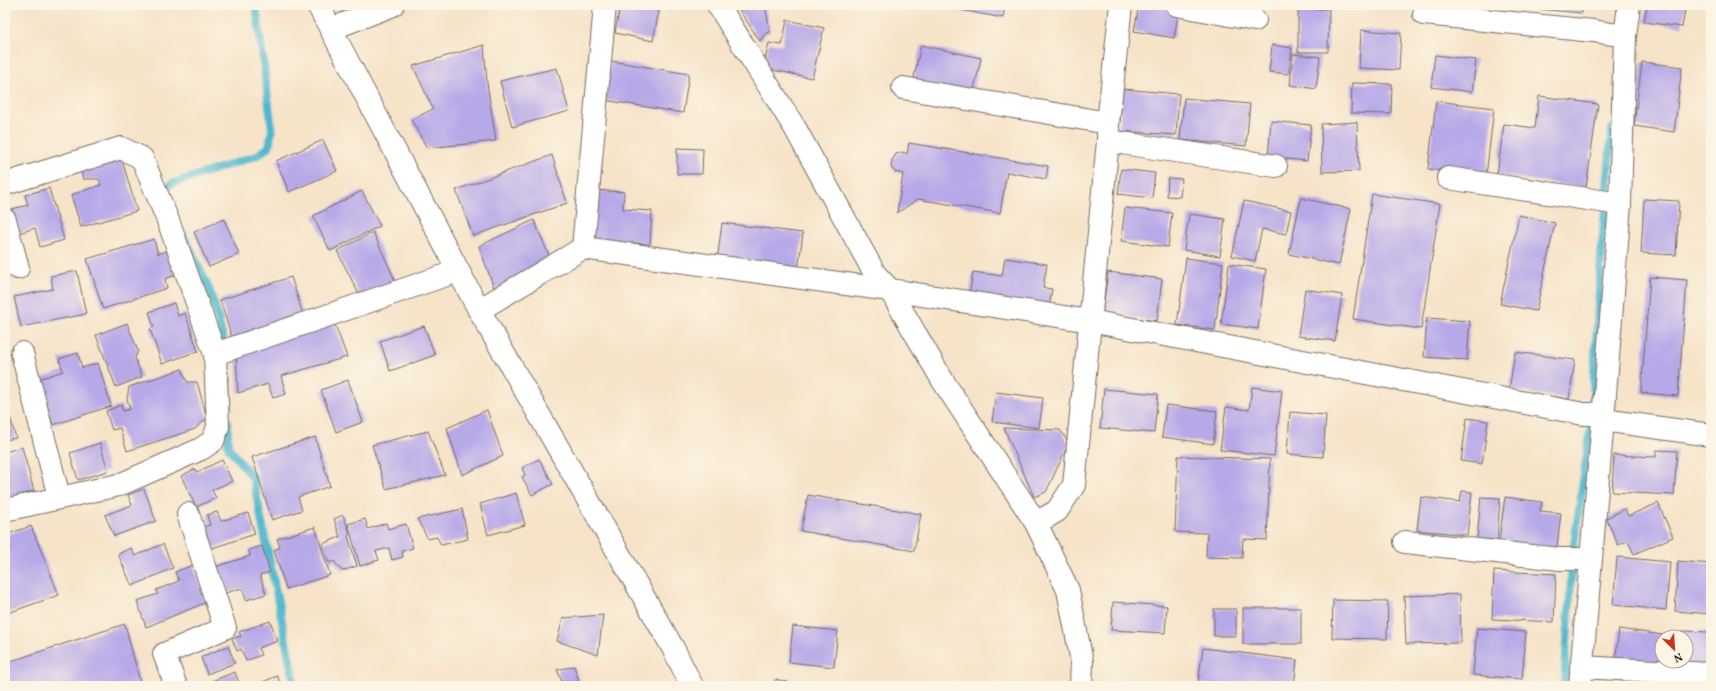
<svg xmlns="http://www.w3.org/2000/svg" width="1716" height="691" viewBox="0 0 1716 691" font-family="Vollkorn,serif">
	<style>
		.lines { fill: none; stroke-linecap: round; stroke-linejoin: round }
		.stream { stroke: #4fb8cd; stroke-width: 8 }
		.building { fill: #b7a9e8 }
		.minor-casing { stroke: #726b62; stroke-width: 24 }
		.minor { stroke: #fff; stroke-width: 22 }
	</style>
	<rect width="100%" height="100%" fill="#fcf5e5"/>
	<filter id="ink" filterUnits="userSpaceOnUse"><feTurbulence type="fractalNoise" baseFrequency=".025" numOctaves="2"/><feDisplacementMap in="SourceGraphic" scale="8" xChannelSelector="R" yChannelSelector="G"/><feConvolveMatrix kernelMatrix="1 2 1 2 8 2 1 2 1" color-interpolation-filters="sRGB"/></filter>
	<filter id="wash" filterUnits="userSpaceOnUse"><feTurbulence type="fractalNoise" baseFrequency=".012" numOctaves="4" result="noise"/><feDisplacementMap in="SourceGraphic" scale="16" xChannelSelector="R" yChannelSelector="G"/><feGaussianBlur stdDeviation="0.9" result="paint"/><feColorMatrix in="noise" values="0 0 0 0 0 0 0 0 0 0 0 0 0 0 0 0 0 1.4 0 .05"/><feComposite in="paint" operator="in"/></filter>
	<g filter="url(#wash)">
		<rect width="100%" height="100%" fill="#f6e3c8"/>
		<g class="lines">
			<g class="stream">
				<path d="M168,199L166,189L171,184L256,156L269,147L272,129L256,5"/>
				<path d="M183,234C192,253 202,272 210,292C224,328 228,368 228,406"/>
				<path d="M228,422V447L253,478L295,686"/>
				<path d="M1564,686L1573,551L1591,426L1601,258L1612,129"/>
			</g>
		</g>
		<g id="blocks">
			<g class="building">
				<path d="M339,5H366L344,14Z"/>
				<path d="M620,5H660L653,41L615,33Z"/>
				<path d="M736,5H765L770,32L765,34L760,41Z"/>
				<path d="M933,5H1005L1003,18Z"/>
				<path d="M1139,5H1153L1179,10L1174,38L1134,31Z"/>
				<path d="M1537,5H1582V13L1536,9Z"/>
				<path d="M1647,5H1686L1682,27L1644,22Z"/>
				<path d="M1298,9H1329L1328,52H1298Z"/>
				<path d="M787,20L824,28L812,78L763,68L769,43L782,45Z"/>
				<path d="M1361,30L1401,33L1399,70L1359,68Z"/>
				<path d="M484,45L487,83L496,141L427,148L411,120L433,109L413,66Z"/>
				<path d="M921,45L981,58L973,94L913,81Z"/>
				<path d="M1272,45L1292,48L1289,74L1269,72Z"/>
				<path d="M1293,54L1320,57L1316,89L1290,85Z"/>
				<path d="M1435,55L1476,60L1472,92L1431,87Z"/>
				<path d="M611,61L689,74L683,113L604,100Z"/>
				<path d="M1642,62L1682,67L1674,132L1634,126Z"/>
				<path d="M557,68L569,111L512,127L500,81Z"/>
				<path d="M1352,83L1392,84L1391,114L1351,113Z"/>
				<path d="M1123,89L1179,94L1176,135L1119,131Z"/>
				<path d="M1539,96L1598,104L1586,188L1497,175L1504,124L1535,128Z"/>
				<path d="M1184,98L1250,104L1246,146L1180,140Z"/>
				<path d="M1436,101L1494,108L1486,176L1428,169Z"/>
				<path d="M1271,121L1311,125L1307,161L1268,157Z"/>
				<path d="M1357,122L1359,171L1322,172L1321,124Z"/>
				<path d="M323,140L337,171L289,192L276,161Z"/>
				<path d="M909,143L1048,166L1046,179L1007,172L1000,213L918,199L897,213L903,174L895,172L891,167L892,160L896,154L903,152L907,154Z"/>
				<path d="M677,148L703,149L702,174H677Z"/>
				<path d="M120,153L137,211L81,227L71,195L101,185L99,179H83L79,165Z"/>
				<path d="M552,155L567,203L473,236L456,190Z"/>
				<path d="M1121,169L1155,173L1152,198L1118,194Z"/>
				<path d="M1168,178L1182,179L1180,197L1167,196Z"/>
				<path d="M49,188L64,240L40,247L35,228L19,233L12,209L28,205L25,195Z"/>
				<path d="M594,190L624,192L623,209L652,211L650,244L590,241Z"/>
				<path d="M362,191L380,226L330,251L313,216Z"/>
				<path d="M1372,194L1440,204L1421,329L1353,319Z"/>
				<path d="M1301,198L1351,209L1339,265L1289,254Z"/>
				<path d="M1644,199L1679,201L1676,255L1641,253Z"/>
				<path d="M1244,201L1291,211L1286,234L1262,229L1255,261L1232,256Z"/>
				<path d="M1125,208L1172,213L1168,247L1121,241Z"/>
				<path d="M1189,214L1225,219L1220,256L1184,250Z"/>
				<path d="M1519,215L1555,223L1536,311L1500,304Z"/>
				<path d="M224,219L239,254L209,267L194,232Z"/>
				<path d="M534,220L553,265L498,299L479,246Z"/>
				<path d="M722,223L803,233L798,271L717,261Z"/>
				<path d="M373,232L395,280L360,296L337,251Z"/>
				<path d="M154,239L158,254L175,248L184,272L165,279L167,288L103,309L87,259Z"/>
				<path d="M1005,258L1047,264L1043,288L1052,289L1049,308L969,296L973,272L1002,276Z"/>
				<path d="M1186,258L1223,263L1215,330L1177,325Z"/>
				<path d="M1229,264L1266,269L1258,329L1221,324Z"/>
				<path d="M77,271L86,314L21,327L14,297L53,289L51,276Z"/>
				<path d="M1108,272L1162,279L1157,321L1102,314Z"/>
				<path d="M291,277L304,317L233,341L220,300Z"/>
				<path d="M1650,277L1687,280L1678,396L1641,393Z"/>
				<path d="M1305,289L1342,295L1335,341L1298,336Z"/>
				<path d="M174,303L178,316L185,313L198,351L162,364L150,329L154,327L149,312Z"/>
				<path d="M1427,318L1470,321L1467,360L1424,357Z"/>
				<path d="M333,319L347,357L281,376L286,394L273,398L268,384L238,393L236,353Z"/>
				<path d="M127,323L138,351L135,358L142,377L116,387L96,335Z"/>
				<path d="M424,326L435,355L390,371L380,341Z"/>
				<path d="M1515,352L1575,360L1569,399L1509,390Z"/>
				<path d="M78,353L82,368L98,363L111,406L53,425L39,379L63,371L59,359Z"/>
				<path d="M182,369L187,382H197L207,418L195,429L127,451L120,428L112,430L106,411L121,405L123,411L130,409L127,399L129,387Z"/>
				<path d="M348,380L363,422L336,432L321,390Z"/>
				<path d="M1252,387L1282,391L1274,456L1220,450L1226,407L1249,410Z"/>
				<path d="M1104,389L1158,394L1154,433L1100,428Z"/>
				<path d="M996,392L1043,398L1039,428L992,422Z"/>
				<path d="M5,400L16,438L5,440Z"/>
				<path d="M1166,405L1217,411L1213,444L1162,437Z"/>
				<path d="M487,410L503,456L462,475L447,428Z"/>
				<path d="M1290,412L1326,415L1323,457L1287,454Z"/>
				<path d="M1467,418L1488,421L1482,464L1461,461Z"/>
				<path d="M1004,428L1060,430L1069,443L1046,492L1034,497Z"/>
				<path d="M428,431L445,475L386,489L372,445Z"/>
				<path d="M315,437L330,486L298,497L302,510L272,520L252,457Z"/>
				<path d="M100,443L108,471L78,480L70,453Z"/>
				<path d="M22,447L34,491L5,499V452Z"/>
				<path d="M1656,450L1677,451L1674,495L1612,492L1614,455L1656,457Z"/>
				<path d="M1178,456L1270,459L1267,540L1243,539L1242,558L1206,557L1207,533L1175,532Z"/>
				<path d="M539,459L553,484L532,495L522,477L525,475L522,468Z"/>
				<path d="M222,460L232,481L212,490L216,498L196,507L181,476L195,469L197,472Z"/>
				<path d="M144,489L156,521L114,536L105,515L132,505L128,495Z"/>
				<path d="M1462,491L1472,492L1467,535L1417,530L1421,497L1460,502Z"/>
				<path d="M516,493L525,525L488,535L480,504Z"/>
				<path d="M808,495L921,514L914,551L801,531Z"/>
				<path d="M1481,497L1500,498L1497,540L1477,539Z"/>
				<path d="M1505,497L1542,502L1540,511L1561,513L1556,554L1498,547Z"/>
				<path d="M1658,503L1673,537L1634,554L1628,541L1618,545L1606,518L1625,509L1628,516Z"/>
				<path d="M462,509L468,539L441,545L437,537L428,539L417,519Z"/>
				<path d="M217,512L221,521L248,513L255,534L206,550L199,528L210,525L207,515Z"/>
				<path d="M343,515L350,533L348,536L357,566L342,571L334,561L329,563L322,544L340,537L334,519Z"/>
				<path d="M365,519L368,529L386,523L388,529L406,524L413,548L402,551L403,557L392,560L389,548L376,551L379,560L360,566L348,524Z"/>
				<path d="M31,526L59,595L5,614V535Z"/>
				<path d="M315,527L330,575L286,589L274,550L280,547L277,539Z"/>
				<path d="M163,544L173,568L132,586L118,554L131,548L135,556Z"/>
				<path d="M262,546L270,572L260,575L266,594L246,600L242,588L219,595L211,568L250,556L249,550Z"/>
				<path d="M1617,557L1670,562L1666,610L1613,605Z"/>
				<path d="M1678,561L1711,564V614L1675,611Z"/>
				<path d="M193,565L207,602L146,627L137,601L158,594L156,590L179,581L175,572Z"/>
				<path d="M1494,571L1556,574L1554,622L1492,619Z"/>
				<path d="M1460,594L1461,643L1406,644L1404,596Z"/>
				<path d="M1333,600L1388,601L1387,639L1332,638Z"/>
				<path d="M1113,602L1167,606L1165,633L1111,630Z"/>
				<rect x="1243" y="608" width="58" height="36"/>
				<rect x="1214" y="609" width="22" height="27"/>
				<path d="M603,615L598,655L557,641L563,618Z"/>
				<path d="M270,621L278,641L258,648L261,655L246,661L241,649L237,651L232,639L241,636L239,632Z"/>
				<path d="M125,624L141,686H5V663Z"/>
				<path d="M793,626L838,631L834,667L789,662Z"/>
				<path d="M1477,628L1526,632L1522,679L1473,675Z"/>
				<path d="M1619,629L1663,635L1659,668L1615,663Z"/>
				<path d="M1682,631L1711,632V669L1680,667V661H1686V637H1681Z"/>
				<path d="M228,646L235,663L207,674L201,657Z"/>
				<path d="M1203,648L1297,660L1294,686H1217L1198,683Z"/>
				<path d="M574,666L579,681L564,686L557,670Z"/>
				<path d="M235,672L240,686H199Z"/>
				<path d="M277,676L282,686H253Z"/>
				<path d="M776,679L800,686H775Z"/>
			</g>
		</g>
	</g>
	<g filter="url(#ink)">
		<use href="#blocks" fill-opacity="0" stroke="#726b62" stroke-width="1"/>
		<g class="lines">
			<defs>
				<g id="minor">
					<path d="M318,5L479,310L673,648L692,686"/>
					<path d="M718,5L795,128L875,274L890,290L943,381L1036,523L1068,590L1082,662L1081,686"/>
					<path d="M1177,5L1255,20"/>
					<path d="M1629,5L1625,36L1620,204L1603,420L1711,435"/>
					<path d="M1424,14L1593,31L1625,36"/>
					<path d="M331,29L393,5"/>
					<path d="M903,88L1108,123"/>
					<path d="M1108,141L1276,166"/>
					<path d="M1448,178L1620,204"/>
					<path d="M5,184L121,148L142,158L169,223L215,354L458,271"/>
					<path d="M5,220L18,268"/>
					<path d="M583,248L605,5"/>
					<path d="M479,310L583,248L890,290L1090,321L1584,414H1603"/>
					<path d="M22,353L59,497"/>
					<path d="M5,510L119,485L201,449L213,441L218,427L215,354"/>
					<path d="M1036,523L1057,511L1074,485L1108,141V123L1121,5"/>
					<path d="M1405,542L1560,559H1590"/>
					<path d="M1581,667L1711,674"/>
					<path d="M176,686L164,654L225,628L188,514"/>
					<path d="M1580,686L1603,420"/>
				</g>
			</defs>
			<use href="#minor" class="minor-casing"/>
			<use href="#minor" class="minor"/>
		</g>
	</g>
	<rect width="1716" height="691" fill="none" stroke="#fcf5e5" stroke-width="20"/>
	<g transform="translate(1674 649) rotate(155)"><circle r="19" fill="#fcf5e5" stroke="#a8a49b"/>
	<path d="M0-3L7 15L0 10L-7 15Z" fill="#c8321e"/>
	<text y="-6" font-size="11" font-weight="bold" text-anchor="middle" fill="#2b2b2b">N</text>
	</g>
</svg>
